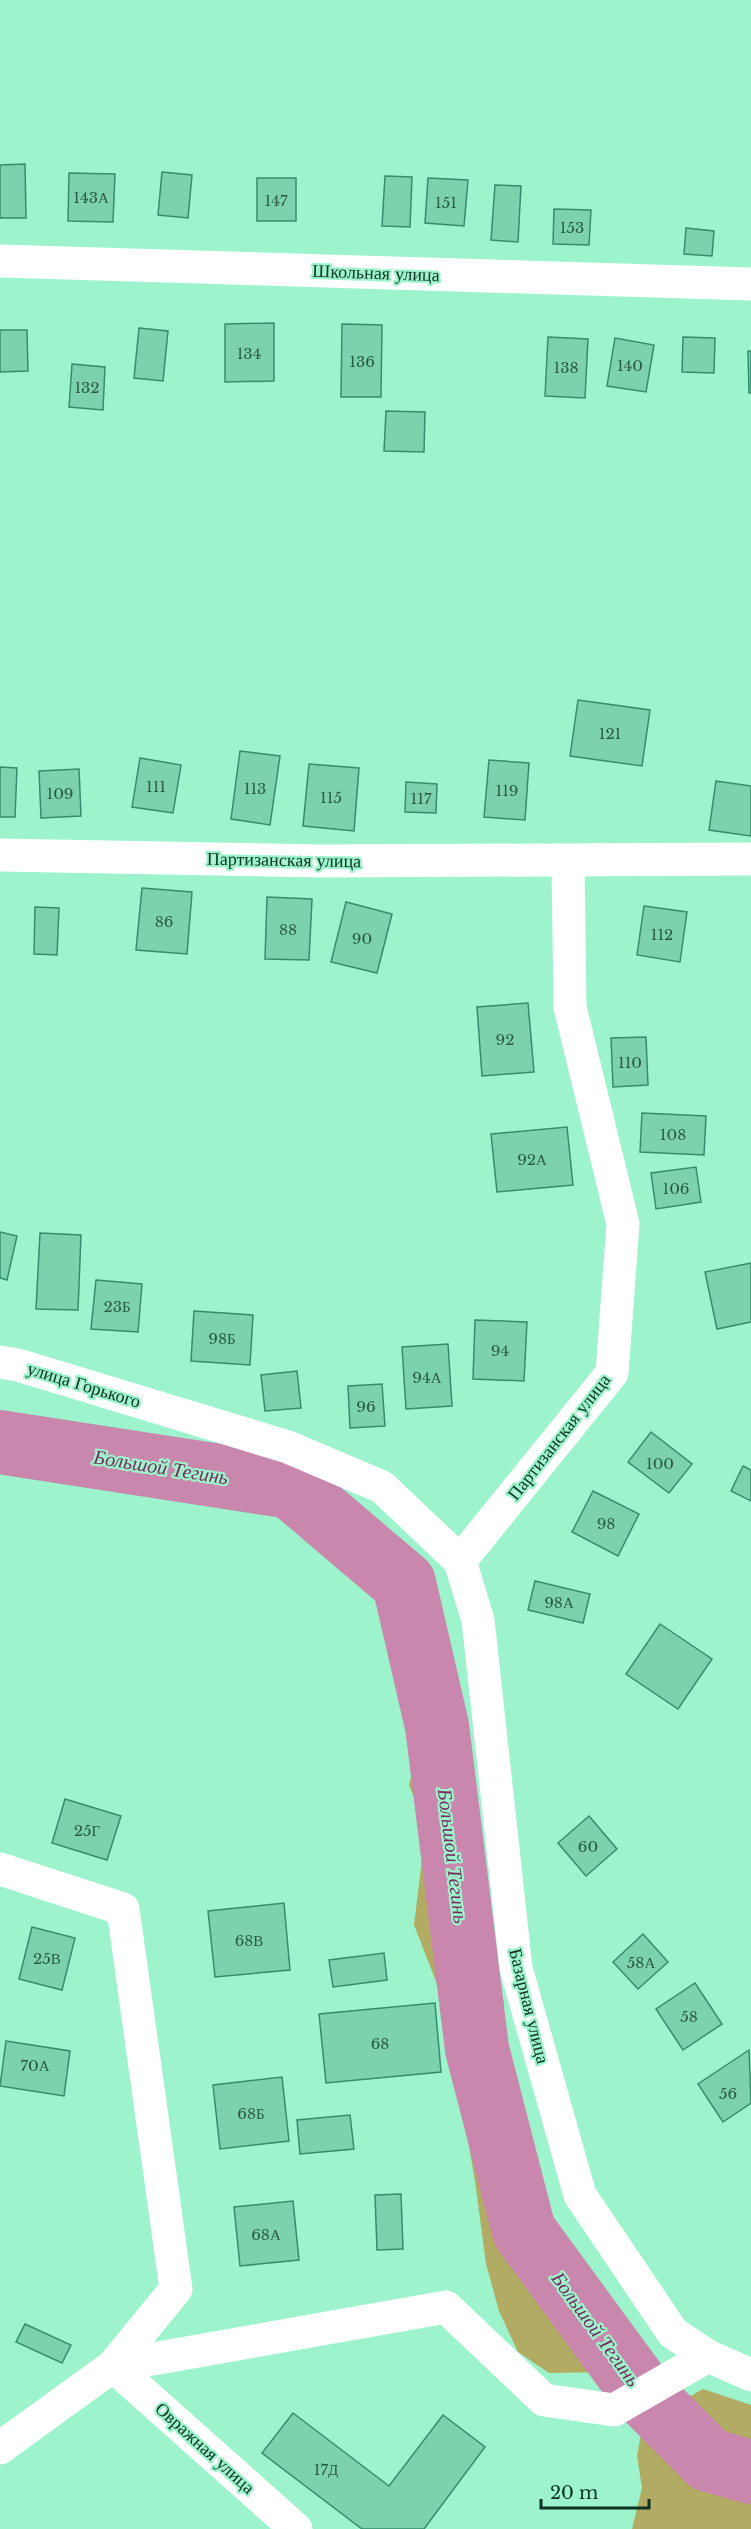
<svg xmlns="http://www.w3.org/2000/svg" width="751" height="2529" viewBox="0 0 751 2529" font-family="'Libre Baskerville',serif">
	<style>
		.forest { fill: #b2ab63 }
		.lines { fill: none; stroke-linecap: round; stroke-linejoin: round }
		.river { stroke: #c987ae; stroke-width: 64 }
		.building { fill: #7cd2ac; stroke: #358e6b; stroke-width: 1.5 }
		.minor { stroke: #fff; stroke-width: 33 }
		.labels { text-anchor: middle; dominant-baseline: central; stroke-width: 4.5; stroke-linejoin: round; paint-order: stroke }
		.number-label { font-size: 15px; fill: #2a5b46 }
		.street-label { font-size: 18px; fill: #0e3324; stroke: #9df4cc }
		.water-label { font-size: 20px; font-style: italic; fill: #782a5d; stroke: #9df4cc }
	</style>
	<rect width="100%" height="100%" fill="#9df4cc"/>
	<g class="forest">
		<path d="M450,1649L470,1745L481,1848L487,1928L504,2004L505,2062L523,2136L556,2238L599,2297L605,2372L549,2373L518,2352L499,2311L486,2264L476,2188L446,2007L414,1925L426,1827L409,1785L421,1735L415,1686Z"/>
		<path d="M703,2389L751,2405V2529H632L642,2488L637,2456L643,2423Z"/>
	</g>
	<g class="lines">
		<path class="river" d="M0,1442L291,1487L404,1583L437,1726L477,2049L524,2231L644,2395L709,2460L751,2472"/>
	</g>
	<g class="building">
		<path d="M25,164L26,218H0V165Z"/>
		<path d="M162,172L192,175L188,218L158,215Z"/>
		<path d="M69,173L115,174L113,222L68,221Z"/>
		<path d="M385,176L412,177L410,227L382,226Z"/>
		<rect x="257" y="178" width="39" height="43"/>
		<path d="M428,178L468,180L464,226L425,223Z"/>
		<path d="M495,185L521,186L518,242L491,240Z"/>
		<path d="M554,209L591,210L589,245L553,244Z"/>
		<path d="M686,228L714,231L712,256L684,254Z"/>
		<path d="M274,323V381L225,382V324Z"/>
		<path d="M342,324L382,325L381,397H341Z"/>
		<path d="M139,328L168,331L163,381L134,378Z"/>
		<path d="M0,330H27L28,371L0,372Z"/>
		<path d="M548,337L588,339L585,398L545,396Z"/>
		<path d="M683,337L715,338L714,373L682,372Z"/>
		<path d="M615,338L654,345L646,392L607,386Z"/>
		<path d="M748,351H751V393H749Z"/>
		<path d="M72,364L105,367L103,410L69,407Z"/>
		<path d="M386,411L425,412L424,452L384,451Z"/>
		<path d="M578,700L650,710L642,766L570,756Z"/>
		<path d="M240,751L280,756L270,825L231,819Z"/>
		<path d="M140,758L181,765L173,813L132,807Z"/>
		<path d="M489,760L529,763L525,820L484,817Z"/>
		<path d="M309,764L359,768L354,831L303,826Z"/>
		<path d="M0,767L17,768L15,817H0Z"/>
		<path d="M79,769L81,816L41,818L39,771Z"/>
		<path d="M716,781L751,786V836L709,830Z"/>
		<path d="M406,782L437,784L436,813L405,812Z"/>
		<path d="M142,888L192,892L187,954L136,950Z"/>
		<path d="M267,897L312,899L309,960L265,959Z"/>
		<path d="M346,902L392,914L377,973L331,962Z"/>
		<path d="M644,906L687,912L680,962L637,955Z"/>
		<path d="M35,907L59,908L57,955L34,954Z"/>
		<path d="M528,1003L534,1072L482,1076L477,1007Z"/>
		<path d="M646,1037L648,1085L613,1087L611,1038Z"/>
		<path d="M642,1113L706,1116L704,1155L640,1152Z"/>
		<path d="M567,1127L573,1185L497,1192L491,1134Z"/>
		<path d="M696,1167L701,1202L656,1209L651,1173Z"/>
		<path d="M0,1232L17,1236L7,1280L0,1278Z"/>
		<path d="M40,1233L81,1235L78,1310L36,1309Z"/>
		<path d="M751,1263V1322L717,1329L705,1272Z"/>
		<path d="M96,1280L142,1284L138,1332L91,1329Z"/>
		<path d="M194,1311L253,1315L250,1365L191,1361Z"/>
		<path d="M475,1320L527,1322L524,1381L473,1379Z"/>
		<path d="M448,1344L452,1406L406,1409L402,1347Z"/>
		<path d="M297,1371L301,1408L265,1411L261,1375Z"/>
		<path d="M382,1384L385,1426L350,1428L348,1386Z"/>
		<path d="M651,1432L692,1464L669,1493L628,1462Z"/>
		<path d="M743,1466L751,1470V1501L731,1491Z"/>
		<path d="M593,1491L639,1514L618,1556L572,1532Z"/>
		<path d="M535,1581L590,1594L583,1623L528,1610Z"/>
		<path d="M660,1624L712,1659L678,1709L626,1674Z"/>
		<path d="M65,1799L121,1816L107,1860L52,1843Z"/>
		<path d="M589,1816L617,1849L586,1876L558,1843Z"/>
		<path d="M284,1903L290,1970L215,1977L208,1911Z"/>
		<path d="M32,1927L75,1938L62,1990L19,1979Z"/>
		<path d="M643,1934L668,1962L638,1989L613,1962Z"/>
		<path d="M384,1953L387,1980L333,1987L329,1960Z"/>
		<path d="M695,1983L722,2024L683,2050L656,2009Z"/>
		<path d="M435,2003L441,2072L326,2083L319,2014Z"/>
		<path d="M6,2041L70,2051L64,2096L0,2086Z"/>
		<path d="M749,2050L751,2103L723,2122L698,2084Z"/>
		<path d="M282,2077L289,2141L220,2149L213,2085Z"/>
		<path d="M350,2115L354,2149L300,2154L297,2120Z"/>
		<path d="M401,2194L403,2249L377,2250L375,2195Z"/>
		<path d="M293,2201L299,2260L240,2266L234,2207Z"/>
		<path d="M25,2324L71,2345L62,2363L16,2342Z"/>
		<path d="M293,2413L389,2486L443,2415L485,2447L424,2529H362L262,2453Z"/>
	</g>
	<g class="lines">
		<g class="minor">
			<path d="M0,261L751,284"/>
			<path d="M0,855L321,861L751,859"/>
			<path d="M0,1362L18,1365L288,1447L382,1487L460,1561L612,1373L623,1224L570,1007L568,862"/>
			<path d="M460,1561L478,1620L516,1968L580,2195L673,2333L708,2356L751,2375"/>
			<path d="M0,1869L123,1909L176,2289L113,2366L0,2448"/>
			<path d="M113,2366L446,2307L544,2400L614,2410L708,2356"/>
			<path d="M113,2366L296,2529"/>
		</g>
	</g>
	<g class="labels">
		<g class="number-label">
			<text x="91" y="197">143А</text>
			<text x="276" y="200">147</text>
			<text x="446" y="202">151</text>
			<text x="572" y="227">153</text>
			<text x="249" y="353">134</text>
			<text x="362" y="361">136</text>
			<text x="630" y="365">140</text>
			<text x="566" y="367">138</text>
			<text x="87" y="387">132</text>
			<text x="610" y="733">121</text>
			<text x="156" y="786">111</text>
			<text x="255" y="788">113</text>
			<text x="507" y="790">119</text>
			<text x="60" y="793">109</text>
			<text x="331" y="797">115</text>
			<text x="421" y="798">117</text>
			<text x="164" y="921">86</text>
			<text x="288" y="929">88</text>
			<text x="662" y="934">112</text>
			<text x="362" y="938">90</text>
			<text x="505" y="1039">92</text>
			<text x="630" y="1062">110</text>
			<text x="673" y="1134">108</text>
			<text x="532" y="1159">92А</text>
			<text x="676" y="1188">106</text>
			<text x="117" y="1306">23Б</text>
			<text x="222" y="1338">98Б</text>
			<text x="500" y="1350">94</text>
			<text x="427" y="1377">94А</text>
			<text x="366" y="1406">96</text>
			<text x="660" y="1463">100</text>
			<text x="606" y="1523">98</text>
			<text x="559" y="1602">98А</text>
			<text x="87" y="1830">25Г</text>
			<text x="588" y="1846">60</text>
			<text x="249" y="1940">68В</text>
			<text x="47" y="1958">25В</text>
			<text x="641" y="1962">58А</text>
			<text x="689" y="2016">58</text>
			<text x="380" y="2043">68</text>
			<text x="35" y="2065">70А</text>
			<text x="728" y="2093">56</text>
			<text x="251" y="2113">68Б</text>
			<text x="266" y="2234">68А</text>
			<text x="326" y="2469">17Д</text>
		</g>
		<g class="street-label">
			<text transform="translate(376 273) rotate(2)">Школьная улица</text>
			<text transform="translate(284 860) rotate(1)">Партизанская улица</text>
			<text transform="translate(84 1385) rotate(17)">улица Горького</text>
			<text transform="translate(559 1437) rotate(-52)">Партизанская улица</text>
			<text transform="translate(529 2006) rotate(76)">Базарная улица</text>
			<text transform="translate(205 2448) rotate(42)">Овражная улица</text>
		</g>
		<g class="water-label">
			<text transform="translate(161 1467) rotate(9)">Большой Тегинь</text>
			<text transform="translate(453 1856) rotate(83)">Большой Тегинь</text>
			<text transform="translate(596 2329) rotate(54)">Большой Тегинь</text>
		</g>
	</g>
	<path d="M541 2499v9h108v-9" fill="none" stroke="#0e3324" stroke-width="3"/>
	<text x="550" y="2499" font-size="18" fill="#0e3324" stroke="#9df4cc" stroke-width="4.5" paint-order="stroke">20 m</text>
</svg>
